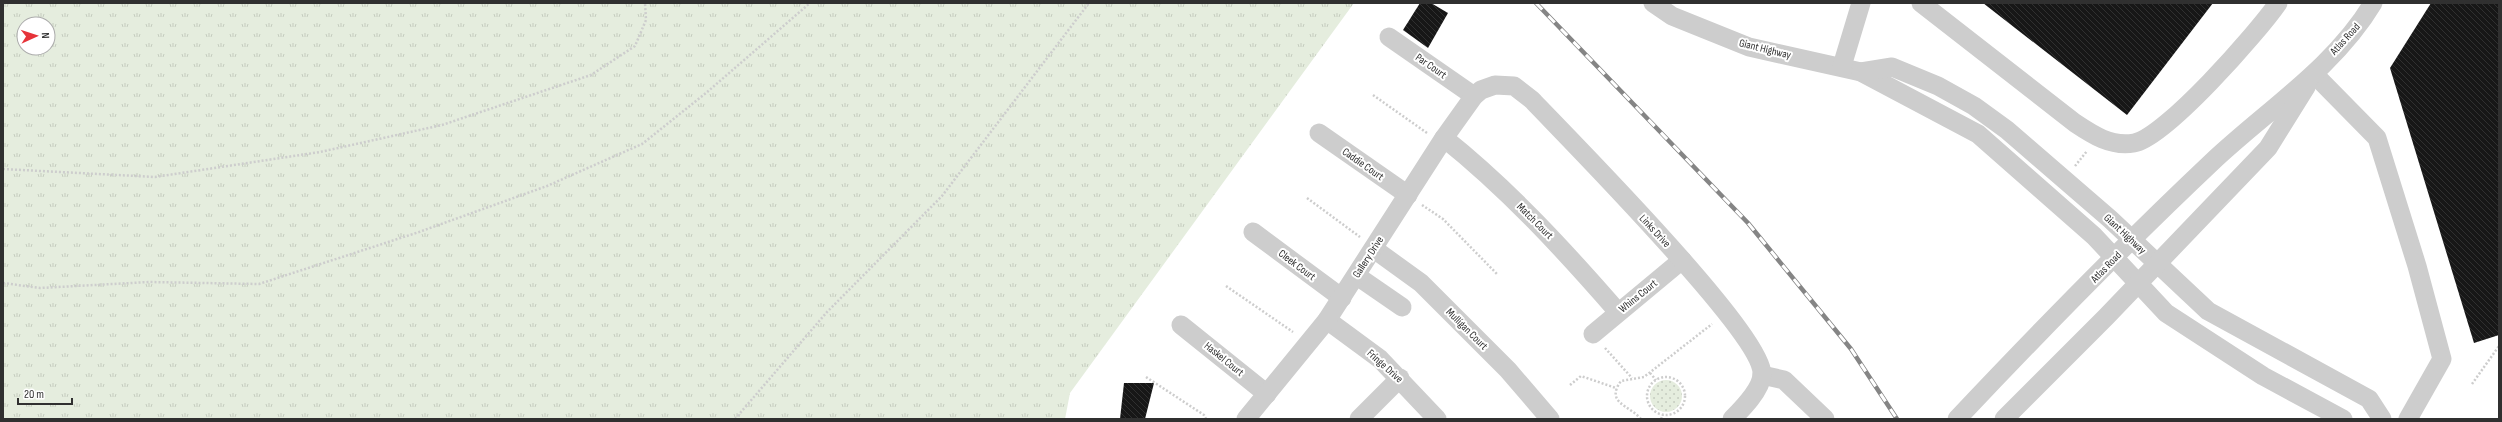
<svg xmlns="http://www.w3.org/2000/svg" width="2502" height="422" viewBox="0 0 2502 422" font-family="'Sofia Sans Condensed',sans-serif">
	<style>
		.grass { fill: url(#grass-tufts); fill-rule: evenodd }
		.park { fill: url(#park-dots) }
		.building { fill: url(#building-back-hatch) }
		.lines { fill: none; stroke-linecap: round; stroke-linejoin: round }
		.path { stroke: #cdcdcd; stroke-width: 2.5; stroke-dasharray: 2 2; stroke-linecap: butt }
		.minor { stroke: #cdcdcd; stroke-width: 19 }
		.rail-casing { stroke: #858585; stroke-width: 4.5 }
		.rail { stroke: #fff; stroke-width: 3; stroke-dasharray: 9; stroke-linecap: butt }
		.labels { text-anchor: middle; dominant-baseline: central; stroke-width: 4; stroke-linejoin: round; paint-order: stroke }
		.street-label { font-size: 11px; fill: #303030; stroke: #fff }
	</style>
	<defs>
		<pattern id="grass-tufts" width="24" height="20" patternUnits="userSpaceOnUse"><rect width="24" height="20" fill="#e5edde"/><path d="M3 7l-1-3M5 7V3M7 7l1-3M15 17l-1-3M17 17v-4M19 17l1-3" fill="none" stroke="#c5ccbf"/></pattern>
		<pattern id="park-dots" width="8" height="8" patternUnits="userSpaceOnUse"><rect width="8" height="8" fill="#e5edde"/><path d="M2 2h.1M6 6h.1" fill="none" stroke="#c5ccbf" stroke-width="1.8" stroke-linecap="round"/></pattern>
		<pattern id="building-back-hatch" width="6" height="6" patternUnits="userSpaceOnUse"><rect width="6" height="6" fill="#171717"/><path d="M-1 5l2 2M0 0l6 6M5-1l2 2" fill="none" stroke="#303030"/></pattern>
	</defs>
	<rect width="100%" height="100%" fill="#fff"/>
	<path class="grass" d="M3,3H1354L1070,393L1065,419H3ZM24,24H48V48H24Z"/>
	<circle class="park" cx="1666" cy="396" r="16"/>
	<g class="building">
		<path d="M1420,3H1431L1448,13L1428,48L1403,30Z"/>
		<path d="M1983,3H2213L2127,115Z"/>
		<path d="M2431,3H2499V335L2474,343L2390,68Z"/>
		<path d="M1124,383H1154L1145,419H1120Z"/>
	</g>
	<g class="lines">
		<g class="path">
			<path d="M1373,95L1427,133"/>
			<path d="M2075,166L2087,151"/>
			<path d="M3,169L155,177L320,152L442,125L591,75L635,46L646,20L645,3"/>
			<path d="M1307,198L1360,237"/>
			<path d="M1422,205L1443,219L1498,275"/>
			<path d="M3,283L40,288L149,282L259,284L419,232L547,186L642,144L706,93L810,3"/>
			<path d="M1226,286L1293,332"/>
			<path d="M1605,348L1632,378"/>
			<path d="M1650,373L1656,380"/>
			<path d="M1146,377L1204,415L1206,419"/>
			<circle cx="1666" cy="396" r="19"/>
			<path d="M2472,384L2499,346"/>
			<path d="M1570,385L1581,376L1616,388"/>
			<path d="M735,419L827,312L942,196L1089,3"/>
			<path d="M1641,419C1629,405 1605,403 1621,381L1644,377L1712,324"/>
			<path d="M1661,419L1663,415"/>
		</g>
		<g class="minor">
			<path d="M1653,3L1672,16L1749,47L1861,72L1978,134L2094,236L2166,313L2263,376L2343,419"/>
			<path d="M1921,3L2075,123C2093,135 2111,147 2134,143C2165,138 2258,32 2278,3"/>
			<path d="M1389,37L1474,96"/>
			<path d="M1842,66L1861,3"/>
			<path d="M1861,72L1892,67L1938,86L1974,106L2007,130L2110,219L2208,311L2369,399L2382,419"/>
			<path d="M2314,74L2377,138L2417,266L2442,359L2408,419"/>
			<path d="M1319,133L1408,195"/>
			<path d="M1444,138C1508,189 1564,250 1618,312"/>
			<path d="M1253,232L1342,298"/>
			<path d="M1374,249L1421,283L1508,370L1550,419"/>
			<path d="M1357,276L1402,307"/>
			<path d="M1327,320L1380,359L1437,419"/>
			<path d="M1181,325L1267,394"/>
			<path d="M1593,334L1682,260"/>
			<path d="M1762,375L1784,380L1825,419"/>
			<path d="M1246,419L1327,320L1444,138L1474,96L1481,90L1495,85L1514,86L1532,100C1569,139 1765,336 1762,375C1761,390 1742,409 1732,419"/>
			<path d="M1359,419L1400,378"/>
			<path d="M1957,419C2040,331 2125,244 2213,161C2266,111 2335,67 2373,3"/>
			<path d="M2004,419L2106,317L2268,148L2306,87"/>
		</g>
		<defs>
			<path id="rail" d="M1536,3L1748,223L1851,349L1897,419"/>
		</defs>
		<use href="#rail" class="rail-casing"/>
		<use href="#rail" class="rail"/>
	</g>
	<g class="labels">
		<g class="street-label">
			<text transform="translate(2345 39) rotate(-48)">Atlas Road</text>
			<text transform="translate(1765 49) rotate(14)">Giant Highway</text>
			<text transform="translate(1431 66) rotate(35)">Par Court</text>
			<text transform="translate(1363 164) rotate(35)">Caddie Court</text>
			<text transform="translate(1535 221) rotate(45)">Match Court</text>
			<text transform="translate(1655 231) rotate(47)">Links Drive</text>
			<text transform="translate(2125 234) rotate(43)">Giant Highway</text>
			<text transform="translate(1368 257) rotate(-57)">Gallery Drive</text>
			<text transform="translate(1297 265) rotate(37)">Cleek Court</text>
			<text transform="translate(2106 267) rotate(-46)">Atlas Road</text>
			<text transform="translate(1638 296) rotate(-39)">Whins Court</text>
			<text transform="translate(1467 329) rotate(45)">Mulligan Court</text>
			<text transform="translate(1224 359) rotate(39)">Haskel Court</text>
			<text transform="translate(1385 366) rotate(42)">Fringe Drive</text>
		</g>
	</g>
	<rect width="2502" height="422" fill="none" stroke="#303030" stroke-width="8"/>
	<g transform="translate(36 36) rotate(87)"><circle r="19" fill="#ffffff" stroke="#acacac"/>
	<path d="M0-3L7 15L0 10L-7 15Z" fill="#e63339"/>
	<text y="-6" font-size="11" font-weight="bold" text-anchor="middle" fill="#303030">N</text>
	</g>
	<path d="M18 398v6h54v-6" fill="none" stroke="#303030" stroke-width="2"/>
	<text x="24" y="398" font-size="12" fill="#303030" stroke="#ffffff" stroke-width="3" paint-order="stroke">20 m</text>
</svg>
